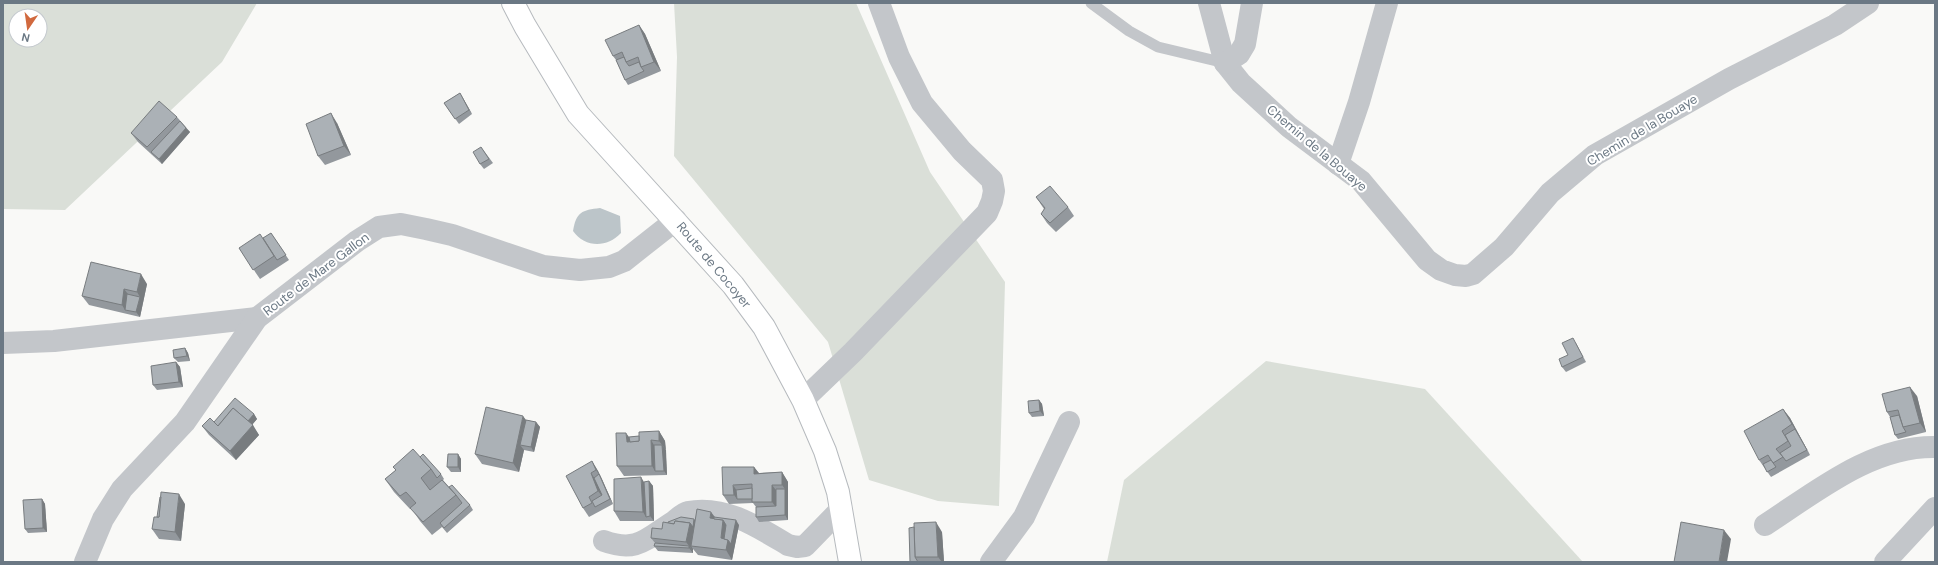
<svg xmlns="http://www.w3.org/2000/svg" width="1938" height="565" viewBox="0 0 1938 565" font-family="'DM Sans',sans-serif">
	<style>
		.green { fill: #dadfd8; fill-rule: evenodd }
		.water { fill: #bcc5c9 }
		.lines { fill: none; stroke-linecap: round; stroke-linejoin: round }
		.secondary-casing { stroke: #b6babe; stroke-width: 24 }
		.lane { stroke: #c3c6ca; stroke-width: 11 }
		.street { stroke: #c3c6ca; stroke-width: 22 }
		.secondary { stroke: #fff; stroke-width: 22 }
		.wall { fill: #93989d }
		.shaded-wall { fill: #787c7f }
		.building { fill: #abb1b6; stroke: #787c7f }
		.labels { text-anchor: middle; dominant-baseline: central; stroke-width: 4; stroke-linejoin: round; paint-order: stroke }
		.street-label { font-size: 13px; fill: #6b7884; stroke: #fff }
	</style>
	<rect width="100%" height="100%" fill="#f9f9f7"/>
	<g class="green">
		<path d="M3,3H257L222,62L65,210L3,209ZM16,16H40V40H16Z"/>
		<path d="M674,3H856L930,172L1005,282L999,506L938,501L869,480L828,342L674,156L677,57Z"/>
		<path d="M1266,361L1425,389L1583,562H1107L1124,480Z"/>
	</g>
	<path class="water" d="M600,208L620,216L621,233C607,248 585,248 573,231C576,212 582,210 600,208Z"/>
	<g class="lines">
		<defs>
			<path id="secondary" d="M513,3L525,26L578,114L733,285L764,327L803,400L825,451L838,492L850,562"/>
		</defs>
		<use href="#secondary" class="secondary-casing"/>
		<path class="lane" d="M1091,3L1129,31L1158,47L1225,63"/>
		<g class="street">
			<path d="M1209,3L1225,63L1241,83L1289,127L1361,181L1427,260L1441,270L1455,275L1466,276L1473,274L1504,247L1550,193L1595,155L1729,79L1835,25L1868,3"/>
			<path d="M1225,63L1239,54L1245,44L1252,3"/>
			<path d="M1338,164L1359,102L1387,3"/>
			<path d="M3,343L54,341L257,318"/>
			<path d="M803,400L853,352L987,213L992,201L994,191L992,180L962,151L922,103L899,57L879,3"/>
			<path d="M1765,525C1816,492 1871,446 1935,447"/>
			<path d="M604,541C637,553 646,539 673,522C677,519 683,513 688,512C725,505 758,527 788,545L797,547L805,546L841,509"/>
			<path d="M85,562L103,519L122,489L185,422L257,318L357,241L379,227L401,224L426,229L452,235L543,266L580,270L609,267L624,261L676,220"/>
			<path d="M991,562L1024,517L1069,422"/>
			<path d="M1885,562L1935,508"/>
		</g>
		<use href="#secondary" class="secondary"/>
	</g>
	<g class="wall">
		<path d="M639,25L645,34L661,71L628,85L625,80L616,60L613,56Z"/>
		<path d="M460,93L472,114L459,124L444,103Z"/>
		<path d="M177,117L190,132L162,164L138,142L131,133Z"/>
		<path d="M337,123L351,155L325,165L318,156Z"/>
		<path d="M481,147L493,163L484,169L480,164Z"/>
		<path d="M1036,197L1068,207L1074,216L1056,232L1047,223L1041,214L1044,209Z"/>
		<path d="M271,233L289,260L260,279L239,248L263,238Z"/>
		<path d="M147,284L140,317L89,305L82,296Z"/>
		<path d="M1576,343L1586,362L1566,372L1562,367L1568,355Z"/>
		<path d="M185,348L188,353L190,361L178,362L174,358Z"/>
		<path d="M176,362L180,367L183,387L157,390L153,385Z"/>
		<path d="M1917,396L1926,432L1898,439L1895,435L1890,417L1887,412Z"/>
		<path d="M1039,400L1042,404L1044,416L1032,417L1029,413Z"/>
		<path d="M1783,409L1790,418L1810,455L1771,477L1759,460Z"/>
		<path d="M254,414L257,419L252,425L259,435L236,460L209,435L202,426L214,422Z"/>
		<path d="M526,420L536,422L540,427L534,452L524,450L519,472L482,464L475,454Z"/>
		<path d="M659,431L665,441L667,475L624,476L617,466L629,437L639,436Z"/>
		<path d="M458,454L461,459V472H451L447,467Z"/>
		<path d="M420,457L441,474L444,479L443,480L449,487L470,505L473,510L447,533L442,527L432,535L420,521L411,508L410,509L394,492L385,479L396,470Z"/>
		<path d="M592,461L598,471L613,504L589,517L583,508Z"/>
		<path d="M754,467L759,473L782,472L788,482V520L759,522L756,517V507L753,503L729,504L723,495Z"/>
		<path d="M649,481L653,486L654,521H620L614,511L644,482Z"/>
		<path d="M42,499L45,504L47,532L28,533L25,529Z"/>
		<path d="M185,504L181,541L159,539L152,529L157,517Z"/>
		<path d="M714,517L739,525L732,560L698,555L693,549V553L658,551L654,546L655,543L651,538L662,529L668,523L696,520Z"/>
		<path d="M942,532L944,562H910Z"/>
	</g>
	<g class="shaded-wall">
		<path d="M639,25L645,34L661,71L654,62Z"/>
		<path d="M460,93L463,98L472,114L469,110Z"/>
		<path d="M331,113L337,123L351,155L344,146Z"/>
		<path d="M186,128L190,132L162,164L159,159Z"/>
		<path d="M141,274L147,284L140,317L136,312L140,297L137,292Z"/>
		<path d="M124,289L131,298L125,310L122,305Z"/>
		<path d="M185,348L188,353L190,361L187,356Z"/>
		<path d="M176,362L180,367L183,387L179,382Z"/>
		<path d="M1910,387L1917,396L1926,432L1920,423Z"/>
		<path d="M1039,400L1042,404L1044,416L1040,411Z"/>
		<path d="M1783,409L1790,418L1810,455L1807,450Z"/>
		<path d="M254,414L257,419L250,427L247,422Z"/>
		<path d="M523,416L530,425L520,445L524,450L519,472L513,463Z"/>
		<path d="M536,422L540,427L534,452L531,447Z"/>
		<path d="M253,425L259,435L236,460L230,451Z"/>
		<path d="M659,431L665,441L666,450L659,441Z"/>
		<path d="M626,433L633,442H627Z"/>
		<path d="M651,440L657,450L655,471L652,466Z"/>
		<path d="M662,445L666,450L667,475L664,471Z"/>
		<path d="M458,454L461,459V472L458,467Z"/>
		<path d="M592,461L598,471L602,479L596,470Z"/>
		<path d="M754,467L761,476L754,474Z"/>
		<path d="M782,472L788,482V520L785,515V489L782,485Z"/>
		<path d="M591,473L597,482L605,500L598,491Z"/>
		<path d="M599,474L602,479L613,504L610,499Z"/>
		<path d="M641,477L647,487L646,517L643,512Z"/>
		<path d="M649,481L653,486L654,521L650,516Z"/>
		<path d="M733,485L739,494L737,499L734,495Z"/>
		<path d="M772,485L779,494V511L772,502Z"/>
		<path d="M179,494L185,504L181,541L175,532Z"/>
		<path d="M42,499L45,504L47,532L43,528Z"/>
		<path d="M711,512L718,521L710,518Z"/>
		<path d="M694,519L698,524L691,546L693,549V551L686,542L690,523Z"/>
		<path d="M723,520H736L739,525L732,560L726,550L721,538Z"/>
		<path d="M936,522L942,532L944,562H942L938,557Z"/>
		<path d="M1724,530L1731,539L1727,562H1719Z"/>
		<path d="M689,546L693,551V553L689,548Z"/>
	</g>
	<g class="building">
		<path d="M639,25L654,62L641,67L638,57L626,62L622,52L613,56L605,40Z"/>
		<path d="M624,57L626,62L629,66L639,62L641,67L644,71L625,80L616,60Z"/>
		<path d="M460,93L469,110L455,119L444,103Z"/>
		<path d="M159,101L177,117L147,147L131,133Z"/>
		<path d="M331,113L344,146L318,156L306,124Z"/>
		<path d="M180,121L186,128L159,159L151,152Z"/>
		<path d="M481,147L489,159L480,164L473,152Z"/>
		<path d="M1050,186L1068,207L1050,223L1041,214L1045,208L1036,197Z"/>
		<path d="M271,233L286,255L277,260L263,238Z"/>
		<path d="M260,234L274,256L253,270L239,248Z"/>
		<path d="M91,262L141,274L137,292L124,289L122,305L82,296Z"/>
		<path d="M127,294L140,297L136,312L125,310Z"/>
		<path d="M1573,338L1583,357L1562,367L1559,359L1568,355L1562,343Z"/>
		<path d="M185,348L187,356L174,358L173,350Z"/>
		<path d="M176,362L179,382L153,385L151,366Z"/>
		<path d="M1910,387L1920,423L1903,427L1898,410L1887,412L1882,394Z"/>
		<path d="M235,398L254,414L248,421L233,408L218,426L214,422Z"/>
		<path d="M1039,400L1040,411L1029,413L1028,401Z"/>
		<path d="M486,407L523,416L513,463L475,454Z"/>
		<path d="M233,408L253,425L230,451L202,426L210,418L218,426Z"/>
		<path d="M1783,409L1792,424L1782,431L1788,441L1776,449L1783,457L1773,463L1768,455L1759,460L1744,431Z"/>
		<path d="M1899,415L1903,427L1906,432L1895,435L1890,417Z"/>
		<path d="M526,420L536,422L531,447L520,445Z"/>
		<path d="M1795,429L1807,450L1786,461L1780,453L1791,446L1785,435Z"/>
		<path d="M659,431V441L651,440L652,466H617L616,433H626L627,442L639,441V432Z"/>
		<path d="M639,436V441L630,442L629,437Z"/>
		<path d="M654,445H662L664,471H655Z"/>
		<path d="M413,449L431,469L421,478L430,490L442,480L456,495L423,522L410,508L416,503L406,492L400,496L385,479L396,470L393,467Z"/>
		<path d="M423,454L441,474L437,478L431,469L420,457Z"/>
		<path d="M448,454H458V467H447Z"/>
		<path d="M1771,460L1776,467L1767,472L1763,464Z"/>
		<path d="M592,461L596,470L591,473L598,491L589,497L592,503L583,508L566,476Z"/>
		<path d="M722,467H754V474L782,472V485H772V502H752V484L733,485L734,495H723Z"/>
		<path d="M599,474L610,499L595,507L592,501L602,495L594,478Z"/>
		<path d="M641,477L643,512L614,511V479Z"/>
		<path d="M649,481L650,516L646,517L644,482Z"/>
		<path d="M452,485L470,505L444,528L440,523L462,503L456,495L449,487Z"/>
		<path d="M752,488V499H737L736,490Z"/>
		<path d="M776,489H785V515L756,517V507L776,506Z"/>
		<path d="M161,492L179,494L175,532L152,529L154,517H159Z"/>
		<path d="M160,497H161L159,517H157Z"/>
		<path d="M42,499L43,528L25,529L23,500Z"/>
		<path d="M697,509L711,512L710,518L723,520L721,538L728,540L726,550L691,546Z"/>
		<path d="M681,517L694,519L693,527L690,523L675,521L674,524L668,523V522Z"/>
		<path d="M714,517L736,520L731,544L728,540L724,539L726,525L723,520L714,519Z"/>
		<path d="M675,521L690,523L686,542L651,538L652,528L662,529L663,522L674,524Z"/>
		<path d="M936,522L938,557H915L914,523Z"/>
		<path d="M1681,522L1724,530L1719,562H1674Z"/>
		<path d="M914,527L915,557L918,562H910L909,528Z"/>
		<path d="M655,543L689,546V548L654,546Z"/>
	</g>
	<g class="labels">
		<g class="street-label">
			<text transform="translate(1642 130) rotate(-31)">Chemin de la Bouaye</text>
			<text transform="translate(1317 148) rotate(40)">Chemin de la Bouaye</text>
			<text transform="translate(714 265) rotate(50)">Route de Cocoyer</text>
			<text transform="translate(316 274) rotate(-37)">Route de Mare Gallon</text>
		</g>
	</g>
	<rect width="1938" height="565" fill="none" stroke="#6b7884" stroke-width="8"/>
	<g transform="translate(28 28) rotate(193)"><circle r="19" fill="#ffffff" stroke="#c4c9ce"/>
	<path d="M0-3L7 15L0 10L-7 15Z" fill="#d1693e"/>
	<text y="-6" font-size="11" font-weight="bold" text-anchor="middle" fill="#6b7884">N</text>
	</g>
</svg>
